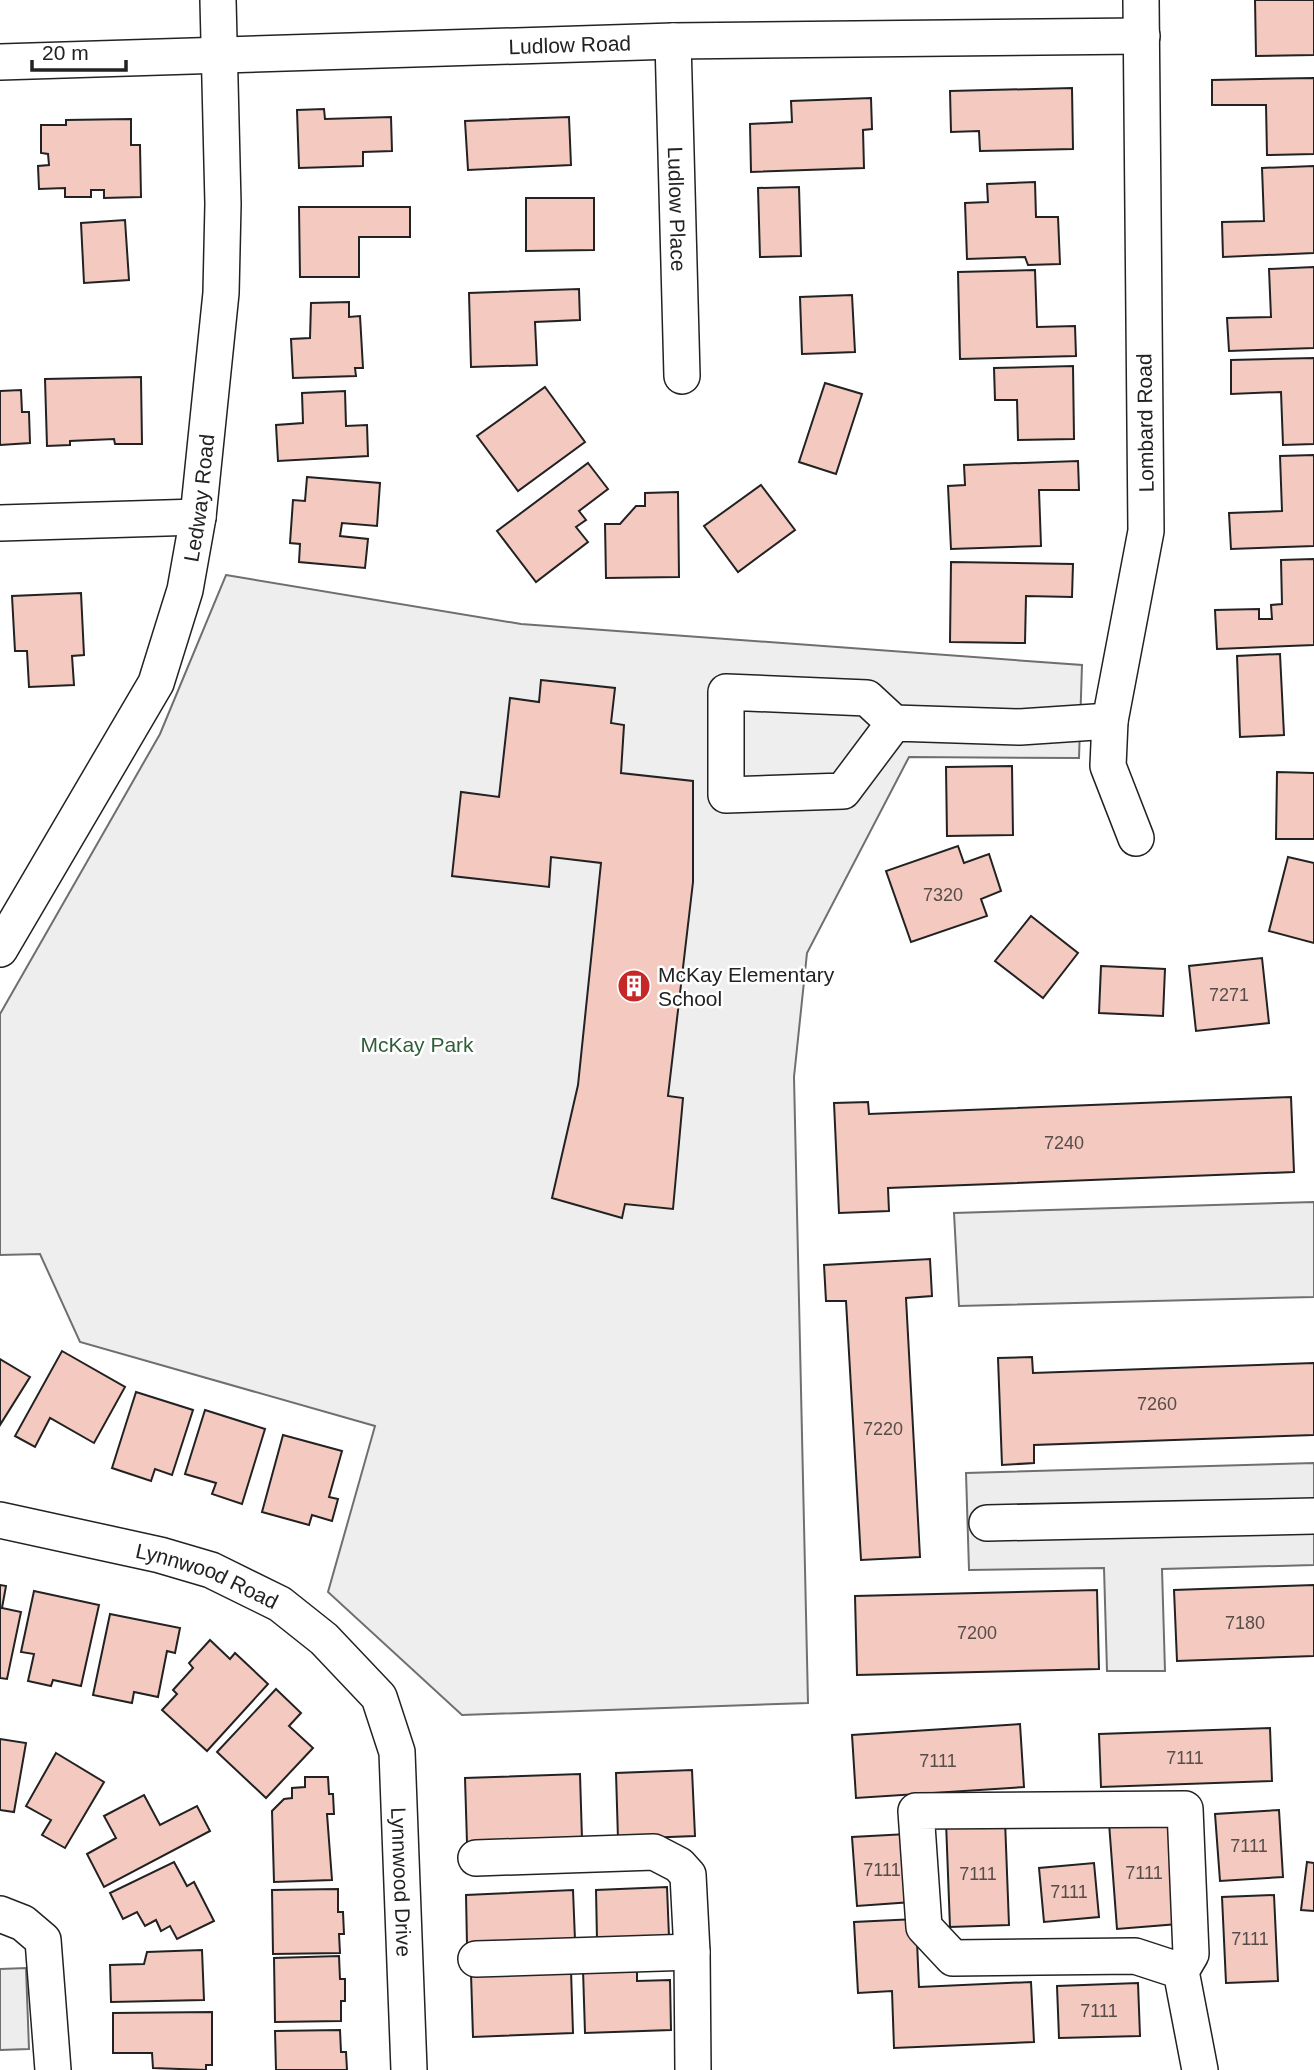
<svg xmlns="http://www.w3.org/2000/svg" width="1314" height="2070" viewBox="0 0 1314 2070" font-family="Arial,sans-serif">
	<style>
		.green { fill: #eee; stroke: #6f6f6f; stroke-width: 2 }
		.parking { fill: #ededed; stroke: #6f6f6f; stroke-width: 2 }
		.building { fill: #f3c9c0; stroke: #222; stroke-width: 2 }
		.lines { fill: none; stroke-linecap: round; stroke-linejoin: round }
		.minor-casing { stroke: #222; stroke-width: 38 }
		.minor { stroke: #fff; stroke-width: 35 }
		.labels { text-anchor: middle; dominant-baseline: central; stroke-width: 5; stroke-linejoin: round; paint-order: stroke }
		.number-label { font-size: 18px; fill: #564c4a }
		.street-label { font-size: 21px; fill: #222; stroke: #fff }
		.poi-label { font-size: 21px; fill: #222; stroke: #fff; text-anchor: start }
		.park-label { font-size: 21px; fill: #2f5e38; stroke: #fff }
	</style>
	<rect width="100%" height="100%" fill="#fff"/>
	<path class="green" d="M226,575L521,624L1082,665L1079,758L909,757L807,953L794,1077L808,1703L462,1715L328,1592L375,1426L80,1342L40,1254L0,1255V1014L160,734Z"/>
	<g class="parking">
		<path d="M1314,1202V1297L959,1306L954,1213Z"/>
		<path d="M1314,1463V1565L1162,1569L1165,1671H1107L1104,1568L969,1570L966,1473Z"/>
		<path d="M26,1968L29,2049L0,2050V1969Z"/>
	</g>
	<g class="building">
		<path d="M1255,0H1314V55L1256,56Z"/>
		<path d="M1314,78V154L1267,155L1266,105H1212V80Z"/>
		<path d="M1072,88L1073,149L980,151L979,131L951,132L950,91Z"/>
		<path d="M871,98L872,129L863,130L864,168L751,172L750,124L792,122L791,101Z"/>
		<path d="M324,109L325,119L391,117L392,151L363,152V166L299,168L297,110Z"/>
		<path d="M569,117L571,165L468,170L465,121Z"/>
		<path d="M131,119V145H140L141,197L104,198V190H91V197H65V188L39,189L38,166L49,165L48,154L41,153V125H66V120Z"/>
		<path d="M1314,166V253L1223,257L1222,222L1264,221L1262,168Z"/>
		<path d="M1035,182L1036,217H1058L1060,264L1028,265L1025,257L967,259L965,203L988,202L987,184Z"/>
		<path d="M799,187L801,256L760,257L758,188Z"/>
		<path d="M526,198H594V250L526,251Z"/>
		<path d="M299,207H410V237H359V277H300Z"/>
		<path d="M125,220L129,280L84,283L81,223Z"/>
		<path d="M1314,267V348L1229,351L1227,318L1271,317L1269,269Z"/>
		<path d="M1035,270L1037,327L1075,326L1076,356L960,359L958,272Z"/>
		<path d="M579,289L580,320L535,322L537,365L471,367L469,293Z"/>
		<path d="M852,295L855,352L802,354L800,297Z"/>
		<path d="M349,302V317L360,316L363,368H355L356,376L293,378L291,339L310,338L311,303Z"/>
		<path d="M1314,358V444L1283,445L1281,392L1231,394V360Z"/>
		<path d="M1073,366L1074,439L1018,440L1017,400H995L994,368Z"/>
		<path d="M141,377L142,444H115L114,439L70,441V445L47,446L45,379Z"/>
		<path d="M825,383L862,394L836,474L799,462Z"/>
		<path d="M545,387L585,442L518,491L477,436Z"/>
		<path d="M21,390L22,412H29L30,443L0,445V391Z"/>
		<path d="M345,391L346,426L367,425L368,456L278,461L276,425L303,423L302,393Z"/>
		<path d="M1314,455V546L1231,549L1229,513L1282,511L1280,456Z"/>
		<path d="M1078,461L1079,490H1039L1041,546L951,549L948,486L965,485L964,465Z"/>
		<path d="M588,463L608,489L579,511L586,520L576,527L588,542L536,582L497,531Z"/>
		<path d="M307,477L380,483L377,526L342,523L340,536L368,539L365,568L299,562L300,544L290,543L293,500L305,501Z"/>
		<path d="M761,485L795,530L738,572L704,526Z"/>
		<path d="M678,492L679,577L606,578L605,524H620L636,506H645V493Z"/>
		<path d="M1314,559V645L1217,649L1215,610L1259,609V619H1272L1271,605L1282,604L1281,560Z"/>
		<path d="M951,562L1073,564L1072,597L1026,596L1025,643L950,642Z"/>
		<path d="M81,593L84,655L72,656L74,685L29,687L27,651H15L12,596Z"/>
		<path d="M1280,654L1284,735L1240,737L1237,656Z"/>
		<path d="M541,680L615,688L611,723L624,725L621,773L693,781V882L668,1096L683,1098L673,1209L625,1204L622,1218L552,1198L578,1085L601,863L551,857L549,887L452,876L461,792L499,797L510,698L539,702Z"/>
		<path d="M1012,766L1013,835L947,836L946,767Z"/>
		<path d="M1277,772L1314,773V839H1276Z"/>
		<path d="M958,846L964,863L989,854L1001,891L981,899L987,916L911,942L886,871Z"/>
		<path d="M1288,857L1314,863V943L1269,931Z"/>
		<path d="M1031,916L1078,953L1043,998L995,961Z"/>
		<path d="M1262,958L1269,1023L1196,1031L1189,966Z"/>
		<path d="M1101,966L1165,969L1163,1016L1099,1013Z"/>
		<path d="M1291,1097L1294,1172L888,1188L889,1211L839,1213L834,1103L868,1102L869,1114Z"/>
		<path d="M930,1259L932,1296L906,1298L920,1557L861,1560L846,1301H826L824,1265Z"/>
		<path d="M62,1351L125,1387L94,1443L50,1418L35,1447L15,1436Z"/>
		<path d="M1032,1357L1033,1373L1314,1363V1435L1034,1445V1463L1002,1465L998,1358Z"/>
		<path d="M0,1359L30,1377L0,1425Z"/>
		<path d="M136,1392L193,1410L172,1475L155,1469L151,1481L112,1468Z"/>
		<path d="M205,1410L265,1429L242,1504L212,1494L216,1483L185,1474Z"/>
		<path d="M283,1435L342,1451L329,1497L338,1499L332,1521L312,1515L309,1525L262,1512Z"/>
		<path d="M0,1585L6,1586L2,1608L21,1612L7,1679L0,1678Z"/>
		<path d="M1314,1585V1656L1177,1661L1174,1590Z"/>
		<path d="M1097,1590L1099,1669L857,1675L855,1596Z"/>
		<path d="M34,1591L99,1605L81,1686L53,1680L51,1686L28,1681L34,1654L21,1652Z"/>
		<path d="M110,1614L180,1628L175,1653L167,1651L158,1697L134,1692L132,1703L93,1695Z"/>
		<path d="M210,1640L230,1659L235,1653L268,1684L207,1751L162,1710L177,1694L173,1690L193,1668L189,1663Z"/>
		<path d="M276,1689L301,1713L289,1726L313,1748L266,1798L217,1752Z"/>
		<path d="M1020,1724L1024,1787L856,1798L852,1735Z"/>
		<path d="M1270,1728L1272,1781L1101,1787L1099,1734Z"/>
		<path d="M0,1739L26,1743L14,1812L0,1810Z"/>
		<path d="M56,1753L104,1782L65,1848L42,1835L51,1820L26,1806Z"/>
		<path d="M692,1770L695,1836L618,1839L616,1773Z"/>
		<path d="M580,1774L582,1839L467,1843L465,1778Z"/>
		<path d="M305,1777H328L329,1794H333L334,1814H327L332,1880L274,1882L272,1811L284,1799L292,1798V1788L305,1787Z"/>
		<path d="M144,1795L160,1825L197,1806L210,1831L104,1887L87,1854L116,1838L104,1816Z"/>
		<path d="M1279,1810L1283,1877L1220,1881L1215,1814Z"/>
		<path d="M1170,1818L1178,1924L1117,1929L1109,1823Z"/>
		<path d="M1005,1820L1009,1925L950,1927L946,1822Z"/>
		<path d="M907,1834L912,1902L857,1906L852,1837Z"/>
		<path d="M174,1862L187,1886L194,1882L214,1921L177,1939L170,1926L161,1931L156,1920L145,1926L137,1912L123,1919L110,1893Z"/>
		<path d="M1307,1862L1314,1863V1911L1301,1910Z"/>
		<path d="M1094,1863L1099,1917L1044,1922L1039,1868Z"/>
		<path d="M667,1887L669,1937L597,1940L596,1890Z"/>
		<path d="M338,1889V1912H343L344,1934H339L340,1953L273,1954L272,1890Z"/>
		<path d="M573,1890L575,1940L467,1945L466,1895Z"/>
		<path d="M1274,1895L1278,1981L1226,1983L1222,1897Z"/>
		<path d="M916,1919L919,1987L1031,1982L1034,2042L894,2048L892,1991L858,1993L854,1922Z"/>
		<path d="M202,1950L204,2000L111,2002L110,1965L144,1964L147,1952Z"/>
		<path d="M339,1956L340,1979H345V2001H341V2021L275,2022L274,1958Z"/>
		<path d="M637,1968V1981L670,1980L671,2030L585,2033L583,1970Z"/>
		<path d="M571,1970L573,2033L473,2037L471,1974Z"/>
		<path d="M1138,1983L1140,2036L1059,2038L1057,1986Z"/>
		<path d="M212,2012V2065H206V2070L153,2068L152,2053H113V2013Z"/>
		<path d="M340,2030L341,2052H346L347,2070H276L275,2031Z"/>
	</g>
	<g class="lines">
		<defs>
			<g id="minor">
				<path id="s1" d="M673,41L682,376"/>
				<path id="s2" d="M0,62L673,41L1142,36"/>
				<path d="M0,523L198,517"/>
				<path d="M894,723L843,791L726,795V692L867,698L894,723L1020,727L1110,721"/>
				<path d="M1136,838L1108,766L1110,721L1146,531L1141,0"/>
				<path id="s3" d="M0,949L156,683L185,590L198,517L221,293L223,204L218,0"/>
				<path id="s4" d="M0,1520L160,1555L211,1570L280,1604L324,1639L379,1697L397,1752L409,2070"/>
				<path d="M987,1523L1314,1516"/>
				<path d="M476,1858L654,1852L679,1865L688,1875L692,1952L693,2070"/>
				<path d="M0,1914L23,1923L43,1940L53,2070"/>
				<path d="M476,1959L692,1952"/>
				<path d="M1181,1971L1135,1956L953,1958L924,1927L916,1811L1185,1809L1191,1954L1181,1971L1200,2070"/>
			</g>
		</defs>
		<use href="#minor" class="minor-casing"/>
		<use href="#minor" class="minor"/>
	</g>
	<defs>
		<symbol id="building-disc" viewBox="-11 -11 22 22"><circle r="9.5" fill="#c62828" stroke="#fff"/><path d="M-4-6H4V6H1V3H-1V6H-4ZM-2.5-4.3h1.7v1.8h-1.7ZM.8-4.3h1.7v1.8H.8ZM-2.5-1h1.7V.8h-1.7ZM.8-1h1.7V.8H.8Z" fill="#fff"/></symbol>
	</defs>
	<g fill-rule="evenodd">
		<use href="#building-disc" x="615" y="967" width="38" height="38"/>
	</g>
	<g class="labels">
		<g class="number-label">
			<text x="943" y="895">7320</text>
			<text x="1229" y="995">7271</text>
			<text x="1064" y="1143">7240</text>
			<text x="1157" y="1404">7260</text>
			<text x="883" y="1429">7220</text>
			<text x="1245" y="1623">7180</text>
			<text x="977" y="1633">7200</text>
			<text x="1185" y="1758">7111</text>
			<text x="938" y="1761">7111</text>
			<text x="1249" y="1846">7111</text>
			<text x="882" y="1870">7111</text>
			<text x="1144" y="1873">7111</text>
			<text x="978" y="1874">7111</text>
			<text x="1069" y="1892">7111</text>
			<text x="1250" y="1939">7111</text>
			<text x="1099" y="2011">7111</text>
		</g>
		<g class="street-label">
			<text stroke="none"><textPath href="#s2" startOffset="570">Ludlow Road</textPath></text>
			<text stroke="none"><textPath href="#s1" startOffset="168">Ludlow Place</textPath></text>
			<text transform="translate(1145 423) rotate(-91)">Lombard Road</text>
			<text stroke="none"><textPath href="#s3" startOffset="499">Ledway Road</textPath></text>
			<text stroke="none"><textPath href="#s4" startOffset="215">Lynnwood Road</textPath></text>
			<text stroke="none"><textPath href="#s4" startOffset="618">Lynnwood Drive</textPath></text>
		</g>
		<g class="poi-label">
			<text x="658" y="974">McKay Elementary<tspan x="658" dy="24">School</tspan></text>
		</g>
		<g class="park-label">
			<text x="417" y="1044">McKay Park</text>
		</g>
	</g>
	<path d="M32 60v10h94v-10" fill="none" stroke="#222222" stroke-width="3.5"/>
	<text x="42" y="60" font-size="21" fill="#222222" stroke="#ffffff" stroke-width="5" paint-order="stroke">20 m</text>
</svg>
